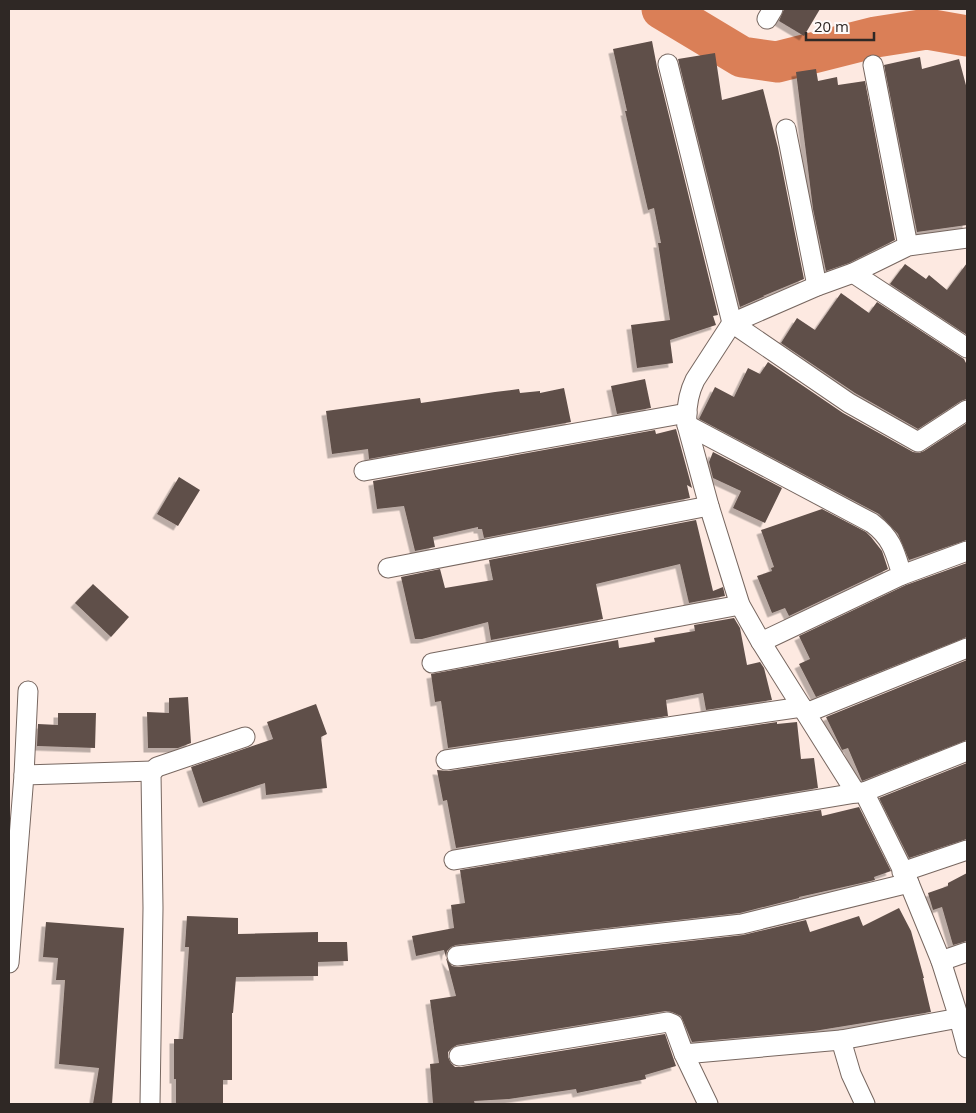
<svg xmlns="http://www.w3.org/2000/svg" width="976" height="1113" viewBox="0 0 976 1113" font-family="'Open Sans',sans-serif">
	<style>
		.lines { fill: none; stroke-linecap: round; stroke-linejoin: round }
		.river { stroke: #da7f57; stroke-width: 41 }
		.building { fill: #5f4f49; filter: url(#shadow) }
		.street-casing { stroke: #776760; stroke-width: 21 }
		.street { stroke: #fff; stroke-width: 19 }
	</style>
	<defs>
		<filter id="shadow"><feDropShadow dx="-4.5" dy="4.5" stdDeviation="0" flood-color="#0004"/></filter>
	</defs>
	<rect width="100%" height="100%" fill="#fde9e1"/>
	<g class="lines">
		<path class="river" d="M662,9L742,57L777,62L876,37L927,29L967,36"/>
	</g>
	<g class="building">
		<path d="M784,9H820L804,36L779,21Z"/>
		<path d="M652,41L657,67L718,315L713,316L716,325L670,340L673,363L637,368L631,325L670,320L658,243H661L654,208L648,210L625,111H627L613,49Z"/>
		<path d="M715,53L722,100L763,89L778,148L804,279L763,296H765L740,307L678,59Z"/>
		<path d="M920,57L922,69L959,59L967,89V225L917,232L884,65Z"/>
		<path d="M816,69L818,81L837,77L838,85L865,81L895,240L849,263L826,271L813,209L796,72Z"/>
		<path d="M967,263V335L890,284L905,264L926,279L929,275L947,290Z"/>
		<path d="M841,293L869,313L877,302L964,359L967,365V399L961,401L918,429L855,393L781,343L797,318L815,330Z"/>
		<path d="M768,362L843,413L913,452L919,453L924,451L967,423V540L909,560L898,534L879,514L699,419L715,387L734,397L748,368L760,374Z"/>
		<path d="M645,379L651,408L617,414L611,386Z"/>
		<path d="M564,388L571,422L369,459L368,449L332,454L326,411L420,398L421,403L495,392L519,389L520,393L540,391V393Z"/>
		<path d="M676,429L692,488L687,485L690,498L484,538L482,529H478V527L433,537L435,547L415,551L404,506L377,509L373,481L655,430L656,434Z"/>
		<path d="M713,452L782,488L765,523L733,508L741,491L713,478L709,462Z"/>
		<path d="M179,477L200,490L178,526L157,514Z"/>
		<path d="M822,509L866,532L871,537L882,551L888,569L789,616L785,608L772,613L757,576L772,571L771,568L774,567L761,530Z"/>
		<path d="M696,520L713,591L723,587L725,596L689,603L680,564L596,584L603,619L491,640L488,622L422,639H415L401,577L440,569L445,588L493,580L489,560Z"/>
		<path d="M967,563V637L816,697L799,664L810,659L799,636L906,585Z"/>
		<path d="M93,584L129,617L111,637L75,603Z"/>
		<path d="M734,618L740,628L747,665L760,662L764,668L772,700L706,710L703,693L666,700L668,716L448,748L441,701L435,702L431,674L618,640L619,648L655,642L654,638L695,631L694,625Z"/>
		<path d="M967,660V740L862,781L848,748L842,750L826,717Z"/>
		<path d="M188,697L191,743L178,748H148L147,712L169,713V698Z"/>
		<path d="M316,704L327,734L321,737L327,788L266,795L265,783L203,803L191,767L273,739L267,722Z"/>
		<path d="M58,713H96L95,748L37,746L38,724L58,725Z"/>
		<path d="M777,722V724L797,722L801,759L814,758L818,788L456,848L447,800L443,801L437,770L448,771Z"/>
		<path d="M967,763V839L909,858L879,798Z"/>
		<path d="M859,807L891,871L874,877L875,880L799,897V898L740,913L456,945L451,947L447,951L446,957L444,950L416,956L412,936L454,928L451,905L465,903L460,870L821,810L822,816Z"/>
		<path d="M967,873V941L953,945L942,907L933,910L928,893L948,886V883Z"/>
		<path d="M899,908L911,931L924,978H923L931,1012L814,1031L692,1042L681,1016L672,1012L666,1011L457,1045L452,1048L448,1052V1057L451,1063L455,1067H461L665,1034L676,1066L645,1075L646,1079L577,1093L576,1089L509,1099L474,1101L475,1104H433L430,1064L439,1063L430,1000L456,996L446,958L452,966L458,967L743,935L806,920L810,932L859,916L863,926Z"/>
		<path d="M187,916L238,918V934L318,932V942H347L348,961L318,962V976L236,977L233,1013H232V1080H223V1104H176V1079H174V1039H183L189,947H185Z"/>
		<path d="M46,922L124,928L112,1104H93L99,1068L59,1064L65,980H56L58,958L43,957Z"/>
	</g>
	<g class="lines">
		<defs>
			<g id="street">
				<path d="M767,19L773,9"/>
				<path d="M668,64L732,323L849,403L918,442L967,410"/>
				<path d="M873,65L908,246"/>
				<path d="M786,129L817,286"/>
				<path d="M853,273L967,348"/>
				<path d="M687,425L872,523C892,538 895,552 902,575L761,642"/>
				<path d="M364,471L687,413"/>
				<path d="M388,568L709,506"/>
				<path d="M902,575L967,551"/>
				<path d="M432,663L740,605"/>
				<path d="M806,713L967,648"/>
				<path d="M446,760L802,707"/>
				<path d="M24,775L28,691"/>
				<path d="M864,792L967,751"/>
				<path d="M454,860L856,793"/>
				<path d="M902,872L967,850"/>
				<path d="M457,956L742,924L909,883"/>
				<path d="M941,961L967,952"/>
				<path d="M9,963L24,775L153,771"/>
				<path d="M959,1018L967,1048"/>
				<path d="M841,1040L851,1074L865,1104"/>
				<path d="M684,1054L841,1040L959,1018L941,961L909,883L864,792L856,793L761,642L740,605L709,506L687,425C686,409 688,394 695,380L732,323L817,286L853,273L908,246L967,238"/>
				<path d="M459,1056L668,1022L673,1024L684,1054L708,1104"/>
				<path d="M150,1104L153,908L151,773L157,767L245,737"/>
			</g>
		</defs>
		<use href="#street" class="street-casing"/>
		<use href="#street" class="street"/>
	</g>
	<rect width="976" height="1113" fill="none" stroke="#2f2825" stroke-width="20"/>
	<path d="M806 32v8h68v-8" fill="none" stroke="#2f2825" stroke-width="2.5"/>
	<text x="814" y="32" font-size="15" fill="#2f2825" stroke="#fefaf9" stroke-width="4" paint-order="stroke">20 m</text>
</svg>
